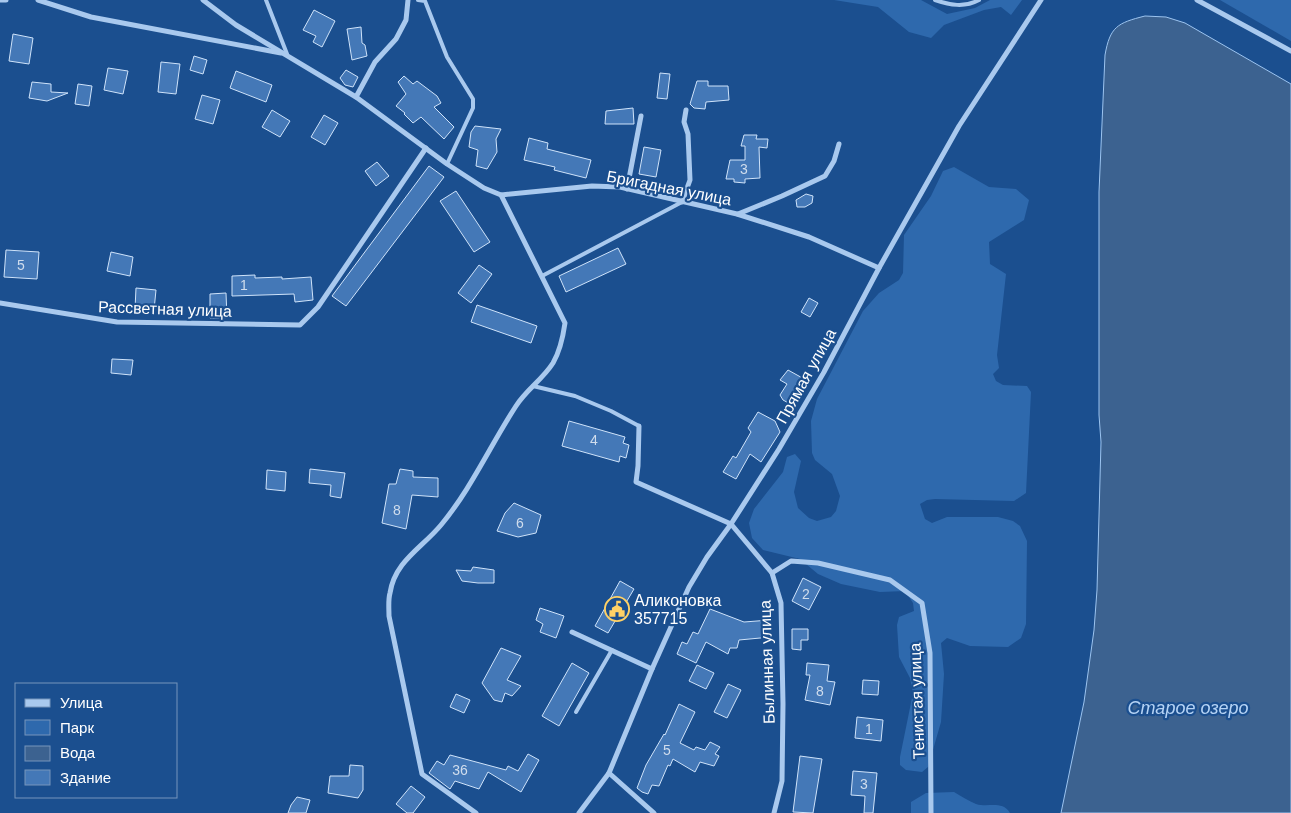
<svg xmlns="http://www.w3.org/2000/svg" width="1291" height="813" viewBox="0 0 1291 813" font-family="Arial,sans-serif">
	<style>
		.green { fill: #2e69ad }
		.water { fill: #3c6290; stroke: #9cc4f0 }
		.building { fill: #4478b7; stroke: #cfe3fa }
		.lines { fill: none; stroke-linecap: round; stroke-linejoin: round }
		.service { stroke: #a9c9ee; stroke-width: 4 }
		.minor { stroke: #a9c9ee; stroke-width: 5 }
		.labels { text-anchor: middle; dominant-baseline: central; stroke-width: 4.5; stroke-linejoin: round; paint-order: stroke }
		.number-label { font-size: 14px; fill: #d0dded }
		.street-label { font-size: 16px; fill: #fff; stroke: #1b4f8f }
		.poi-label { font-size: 16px; fill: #fff; stroke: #1b4f8f; text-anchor: start }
		.water-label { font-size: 18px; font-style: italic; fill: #b5d3f5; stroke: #1b4f8f }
	</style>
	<rect width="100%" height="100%" fill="#1b4f8f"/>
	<g class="green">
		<path d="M834,0H921L947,14L975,8L990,0H1022L1011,15L1001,7L984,10L944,25L931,38L909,32L878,7Z"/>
		<path d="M1220,0H1291V41Z"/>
		<path d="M954,167L989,187L1016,189L1029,200L1024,220L989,242L990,264L1006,274L997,355L999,368L993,374L996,381L1003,385L1027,386L1031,392L1026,493L1014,501L935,499L927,500L920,504L925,519L932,523L947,517H998L1013,521L1020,526L1027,541L1026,624L1021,638L1008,647L970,646L947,638L941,643L944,674L941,722L928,767L922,772L906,770L900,765V757L913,693L910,678L899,657L897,625L899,617L914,611L913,603L905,591L880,592L841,584L818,574L800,559L763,550L752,538L749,523L754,509L783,472L787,457L795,454L801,461L794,492L798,508L809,518L817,521L831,517L836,511L840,496L832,474L815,460L812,453L811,421L817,399L863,311L879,293L899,280L903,273L904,235L931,196L943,171Z"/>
		<path d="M954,792C961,796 969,801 976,804C988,808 1002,800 1010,813H911V802L926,793Z"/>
	</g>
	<path class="water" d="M1145,16L1166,17L1185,23L1291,84V813H1061L1084,702L1094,630L1097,590L1101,442L1099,415V192L1105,55C1110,27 1117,23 1145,16Z"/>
	<g class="building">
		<path d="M314,10L335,21L322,47L313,42L316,36L303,30Z"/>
		<path d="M361,27L362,43L365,45L367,56L352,60L347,29Z"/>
		<path d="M13,34L33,38L29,64L9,61Z"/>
		<path d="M194,56L207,60L203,74L190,70Z"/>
		<path d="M161,62L180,64L176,94L158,92Z"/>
		<path d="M108,68L128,71L123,94L104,90Z"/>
		<path d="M346,70L358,77L353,87L345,85L340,78Z"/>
		<path d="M236,71L272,85L266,102L230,88Z"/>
		<path d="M660,73L670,74L667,99L657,98Z"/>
		<path d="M404,76L413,84L417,81L437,96L441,103L434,107L454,127L444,139L421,117L413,123L404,114L405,113L396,106L406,94L398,82Z"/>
		<path d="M697,81H708V86H728L729,100L706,102L705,109L694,108L690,104Z"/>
		<path d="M32,82L51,84V92L68,93L47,101L29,98Z"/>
		<path d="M78,84L92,86L89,106L75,104Z"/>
		<path d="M202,95L220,100L213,124L195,119Z"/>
		<path d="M633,108L634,124H605L606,111Z"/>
		<path d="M272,110L290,121L280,137L262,127Z"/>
		<path d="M324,115L338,123L325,145L311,137Z"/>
		<path d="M475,126L501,129L496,139L497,152L487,169L476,166L478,150L469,147L471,132Z"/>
		<path d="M744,135H757L756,139H768L767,148L759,147L760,178L745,179V183L734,182V179H726L730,160H745V146H741Z"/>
		<path d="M529,138L548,143L547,149L591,160L586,178L554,170L555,167L524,160Z"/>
		<path d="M644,147L661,150L656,177L639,174Z"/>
		<path d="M377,162L389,176L376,186L365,171Z"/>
		<path d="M429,166L444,177L346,306L332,296Z"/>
		<path d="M456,191L490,242L474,252L440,201Z"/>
		<path d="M806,194L813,196L812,203L805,207H797L796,200Z"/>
		<path d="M618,248L626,264L566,292L559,276Z"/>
		<path d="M6,250L39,252L37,279L4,277Z"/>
		<path d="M111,252L133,257L130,276L107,271Z"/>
		<path d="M479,265L492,274L471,303L458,293Z"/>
		<path d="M255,275V278L282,277V279L311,277L313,300L295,302L294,294L232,296V276Z"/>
		<path d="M136,288L156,290L154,310L135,309Z"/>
		<path d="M226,293L227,318H210V294Z"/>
		<path d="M809,298L818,303L810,317L801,312Z"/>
		<path d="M477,305L537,326L531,343L471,322Z"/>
		<path d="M112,359L133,360L131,375L111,373Z"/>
		<path d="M788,370L806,380L794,406L783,400L780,395L787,384L780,380Z"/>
		<path d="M758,412L775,421L780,432L761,462L750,454L736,479L723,472L733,456L736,458L751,432L748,428Z"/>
		<path d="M569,421L625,437L623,443L629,445L626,458L620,456L619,462L562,446Z"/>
		<path d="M310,469L345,473L341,498L330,496L331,485L309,483Z"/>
		<path d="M400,469L413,471V477L438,478V497L412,495L406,529L382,523L389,484H396Z"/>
		<path d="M267,470L286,472L285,491L266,489Z"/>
		<path d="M514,503L541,515L536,533L518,537L497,531L505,513Z"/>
		<path d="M473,567L494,570V583H478L462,581L456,570L471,571Z"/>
		<path d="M803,578L821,587L809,610L792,601Z"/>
		<path d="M620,581L634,589L608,633L595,626Z"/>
		<path d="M540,608L564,616L556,638L540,632L543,624L536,620Z"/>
		<path d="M710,609L744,622L770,620L771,637L739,640L737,648H730L728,654L706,642L696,663L677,654L682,642L687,644L693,632L698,634Z"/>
		<path d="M792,629H808V640H801V650L792,649Z"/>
		<path d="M501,648L521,656L507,680L521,686L512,696L505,693L502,702L494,700L482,683Z"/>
		<path d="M572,663L589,673L559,726L542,716Z"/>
		<path d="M807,663L829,665L827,681L835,682L830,705L805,700L810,675H806Z"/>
		<path d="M697,665L714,673L706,689L689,681Z"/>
		<path d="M863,680L879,681L878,695L862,694Z"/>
		<path d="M728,684L741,690L727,718L714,712Z"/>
		<path d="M456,694L470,700L464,713L450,707Z"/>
		<path d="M679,704L695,712L680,743L694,750L696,747L705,750L710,742L720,747L715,754L719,756L714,766L700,762L695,772L673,759L670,766L668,765L659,786L652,785L648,794L642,792L637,788L646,765L664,734L665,735Z"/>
		<path d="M857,717L883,720L881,741L855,738Z"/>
		<path d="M528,754L539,760L521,792L488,772L479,789L455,781L450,789L429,773L437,761L444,765L450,755L506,770L508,766L518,771Z"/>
		<path d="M800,756L822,759L813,813L793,812Z"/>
		<path d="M350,765L363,766V790L358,798L328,793L330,776H349Z"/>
		<path d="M853,771L877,773L873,813H864L865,796L851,795Z"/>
		<path d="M411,786L425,797L413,813H407L396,804Z"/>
		<path d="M297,797L310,800L306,813H288L291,805Z"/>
	</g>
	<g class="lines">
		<g class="service">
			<path d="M266,0L287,54"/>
			<path d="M418,0L425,1L447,57L473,99V108L447,164"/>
			<path d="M935,0C950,5 964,8 979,0"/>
			<path d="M542,276L682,202"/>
			<path d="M533,386L575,396L611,411L639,426"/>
			<path d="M576,712L612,650"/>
		</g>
		<g class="minor">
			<path d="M0,0H6"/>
			<path d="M38,0L91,17L281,53"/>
			<path d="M203,0L236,25L356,97L447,164L484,188L501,195L592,186L620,187L737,214L809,237L879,268"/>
			<path d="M1197,0L1291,51"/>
			<path d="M356,97L375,62L396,39L406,20L408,0"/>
			<path d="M627,189L641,116"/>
			<path d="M682,202L690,180L688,134L684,122L686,110"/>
			<path d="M738,214L782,196L825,176L834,161L839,144"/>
			<path d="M0,303L117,322L300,325L318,307L426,148"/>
			<path d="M639,426L638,466L636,482L731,524L772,573L781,603L783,704L782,781L774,813"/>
			<path d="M772,573L791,561L818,563L890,580L922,603L930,653L931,813"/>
			<path d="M572,632L652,669"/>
			<path d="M609,773L654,813"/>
			<path d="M476,813L422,774L389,616C389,609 388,600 390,593C395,561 422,548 441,525C471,489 490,446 516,406C526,390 543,379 553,363C560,351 563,337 565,323L501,195"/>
			<path d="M579,813L609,773L652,669L689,587L707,557L731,524L779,449L824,372L879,268L959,126L1041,0"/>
		</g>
	</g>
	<defs>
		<symbol id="civic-ring" viewBox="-11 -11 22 22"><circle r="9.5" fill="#1b4f8f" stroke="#ffd166" stroke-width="1.5"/><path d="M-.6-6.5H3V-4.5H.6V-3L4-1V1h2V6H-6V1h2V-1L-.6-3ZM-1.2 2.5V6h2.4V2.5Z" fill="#ffd166"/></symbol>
	</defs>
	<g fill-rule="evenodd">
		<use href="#civic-ring" x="603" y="595" width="28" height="28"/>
	</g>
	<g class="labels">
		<g class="number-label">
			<text x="744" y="169">3</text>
			<text x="21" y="265">5</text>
			<text x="244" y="285">1</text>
			<text x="594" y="440">4</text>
			<text x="397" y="510">8</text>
			<text x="520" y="523">6</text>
			<text x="806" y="594">2</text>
			<text x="820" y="691">8</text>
			<text x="869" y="729">1</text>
			<text x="667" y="750">5</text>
			<text x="460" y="770">36</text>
			<text x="864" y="784">3</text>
		</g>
		<g class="street-label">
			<text transform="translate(669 188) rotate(11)">Бригадная улица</text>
			<text transform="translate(165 309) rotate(2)">Рассветная улица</text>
			<text transform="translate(806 376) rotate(-61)">Прямая улица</text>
			<text transform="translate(767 662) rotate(-92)">Былинная улица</text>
			<text transform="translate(917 701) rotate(-92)">Тенистая улица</text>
		</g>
		<g class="poi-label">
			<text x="634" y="600">Аликоновка<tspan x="634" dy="18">357715</tspan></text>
		</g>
		<g class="water-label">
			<text x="1188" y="708">Старое озеро</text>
		</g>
	</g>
	<rect x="15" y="683" width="162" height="115" fill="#1b4f8f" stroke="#7695bc"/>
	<rect x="25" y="699" width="25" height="8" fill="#a9c9ee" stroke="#7695bc"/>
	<text x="60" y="708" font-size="15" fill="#ffffff">Улица</text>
	<rect x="25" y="720" width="25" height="15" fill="#2e69ad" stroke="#7695bc"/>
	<text x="60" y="733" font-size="15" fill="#ffffff">Парк</text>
	<rect x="25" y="746" width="25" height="15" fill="#3c6290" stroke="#7695bc"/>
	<text x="60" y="758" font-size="15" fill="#ffffff">Вода</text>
	<rect x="25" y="770" width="25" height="15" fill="#4478b7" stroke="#7695bc"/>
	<text x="60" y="783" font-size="15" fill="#ffffff">Здание</text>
</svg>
